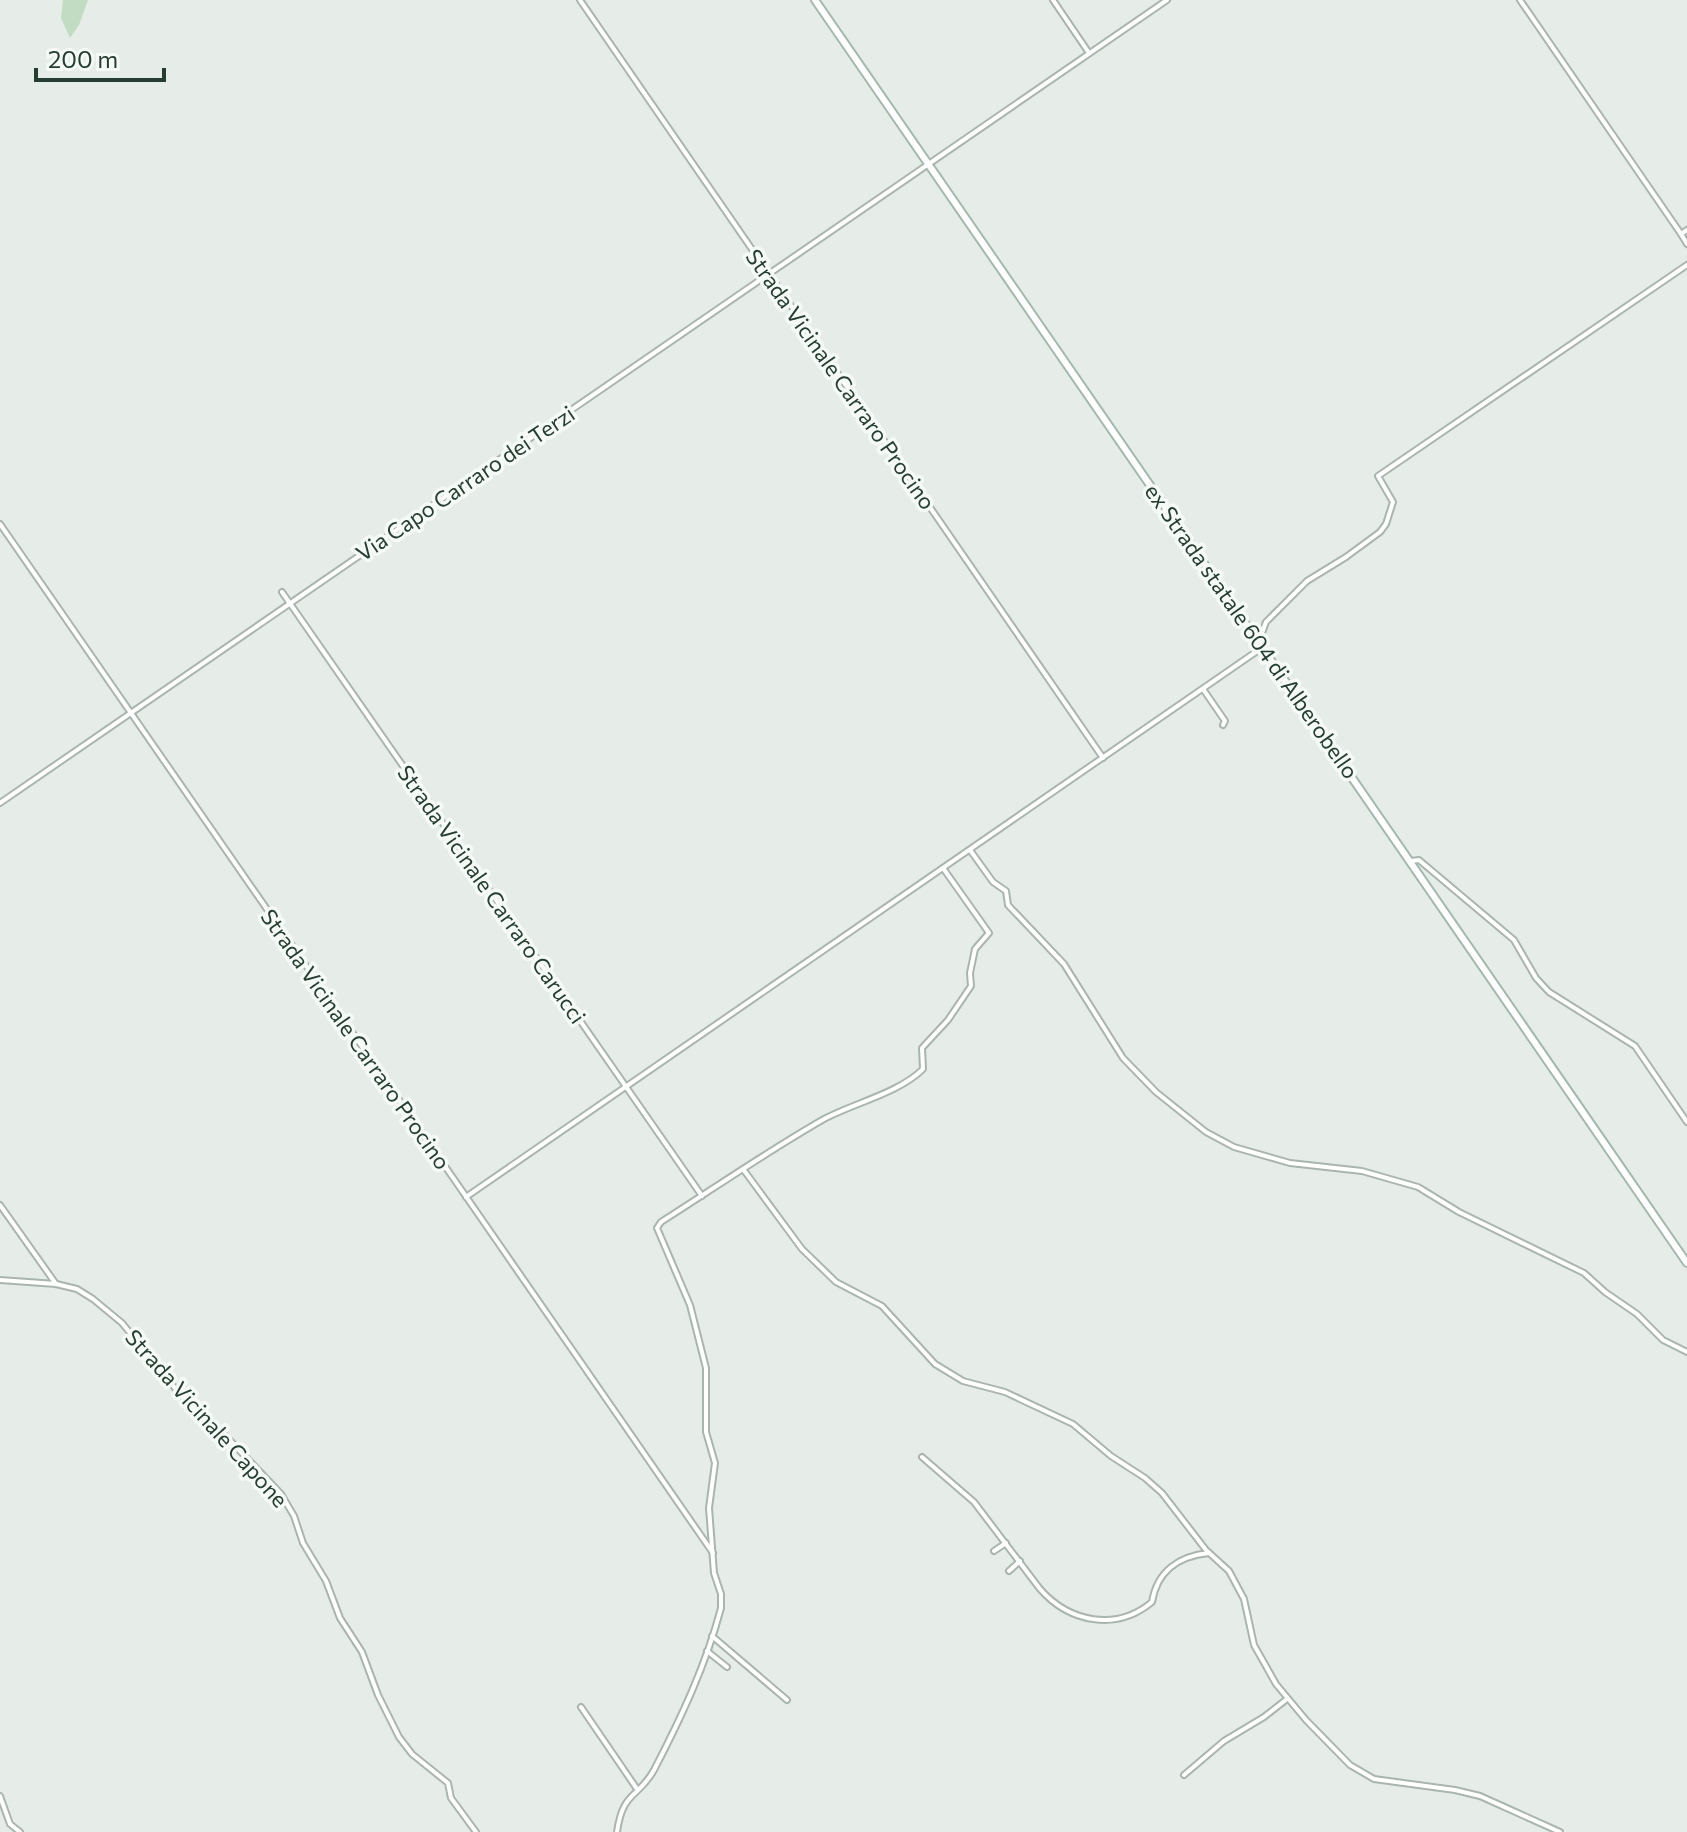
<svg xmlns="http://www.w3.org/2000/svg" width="1687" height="1832" viewBox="0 0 1687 1832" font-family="Commissioner,sans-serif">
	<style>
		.grass { fill: #c1dcc2 }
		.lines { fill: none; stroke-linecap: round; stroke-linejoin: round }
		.minor-casing { stroke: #a9b5ae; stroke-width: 8 }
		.secondary-casing { stroke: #a5b8ad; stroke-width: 10 }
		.minor { stroke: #fff; stroke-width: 4 }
		.secondary { stroke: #fff; stroke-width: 6 }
		.labels { text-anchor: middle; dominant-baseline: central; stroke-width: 7; stroke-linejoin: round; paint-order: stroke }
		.street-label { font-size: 22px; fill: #263e32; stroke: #f6faf7 }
	</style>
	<rect width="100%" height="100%" fill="#e6ede8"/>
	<path class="grass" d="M63,0H88L79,25L70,38L61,18Z"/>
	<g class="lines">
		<defs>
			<g id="minor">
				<path d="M580,0L1103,758"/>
				<path d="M1053,0L1089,53"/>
				<path d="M1520,0L1681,234"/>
				<path d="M1687,230L1681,234L1687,244"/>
				<path d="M0,524L713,1553"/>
				<path d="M282,592L702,1196"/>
				<path d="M1259,641L1266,622L1307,581L1346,557L1380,532L1386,524L1393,502L1378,476L1687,265"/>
				<path d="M1203,689L1225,721L1223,725"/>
				<path d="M0,803L1167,0"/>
				<path d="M970,850L993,882L1006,891L1008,905L1064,964L1123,1058L1156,1092L1206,1132L1234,1147L1290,1163L1362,1171L1418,1187L1459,1212L1584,1273L1605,1292L1637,1314L1663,1340L1687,1352"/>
				<path d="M1411,861L1419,860L1514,940L1536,978L1549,992L1635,1046L1687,1122"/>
				<path d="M743,1169L802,1249L836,1282L882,1306L935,1364L963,1381L1005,1392L1073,1424L1111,1456L1145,1478L1162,1493L1206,1550L1229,1571L1244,1599L1254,1645L1276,1684L1306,1720L1350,1765L1374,1779L1455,1790L1480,1796L1560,1832"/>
				<path d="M466,1197L1263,647"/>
				<path d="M0,1205L56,1284"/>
				<path d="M0,1280L56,1284L77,1289L93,1299L122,1323L179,1393L220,1430L281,1494L294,1516L303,1543L326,1581L340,1618L362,1652L378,1695L399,1737L412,1754L448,1783L451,1798L476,1832"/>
				<path d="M922,1457L974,1502L1040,1589C1069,1622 1116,1632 1152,1602C1157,1571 1179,1556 1209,1553"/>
				<path d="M994,1551L1006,1543"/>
				<path d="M1009,1571L1020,1561"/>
				<path d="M712,1636L787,1700"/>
				<path d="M707,1651L727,1667"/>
				<path d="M581,1707L637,1789"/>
				<path d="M1184,1775L1224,1741L1264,1717L1287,1699"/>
				<path d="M0,1796L10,1824L20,1832"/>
				<path d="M617,1832C623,1790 638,1799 654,1770C681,1718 706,1665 721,1608V1594L714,1573L709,1508L715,1463L706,1432V1368L690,1305L657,1228L661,1222C716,1187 768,1151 824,1119C854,1103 899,1093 923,1069L922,1048L948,1020L971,986L970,973L975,949L989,933L943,868"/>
			</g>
			<path id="secondary" d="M815,0L1687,1263"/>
		</defs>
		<use href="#minor" class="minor-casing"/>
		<use href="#secondary" class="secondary-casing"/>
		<use href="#minor" class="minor"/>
		<use href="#secondary" class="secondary"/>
	</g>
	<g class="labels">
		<g class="street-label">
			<text transform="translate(841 379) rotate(55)">Strada Vicinale Carraro Procino</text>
			<text transform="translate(465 483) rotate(-34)">Via Capo Carraro dei Terzi</text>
			<text transform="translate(1252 631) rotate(55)">ex Strada statale 604 di Alberobello</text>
			<text transform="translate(492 894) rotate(55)">Strada Vicinale Carraro Carucci</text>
			<text transform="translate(356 1039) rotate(55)">Strada Vicinale Carraro Procino</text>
			<text transform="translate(207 1418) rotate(48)">Strada Vicinale Capone</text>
		</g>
	</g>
	<path d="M36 68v12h128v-12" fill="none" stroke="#263e32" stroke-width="4"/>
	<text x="48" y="68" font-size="24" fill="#263e32" stroke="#f6faf7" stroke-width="6" paint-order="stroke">200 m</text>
</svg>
